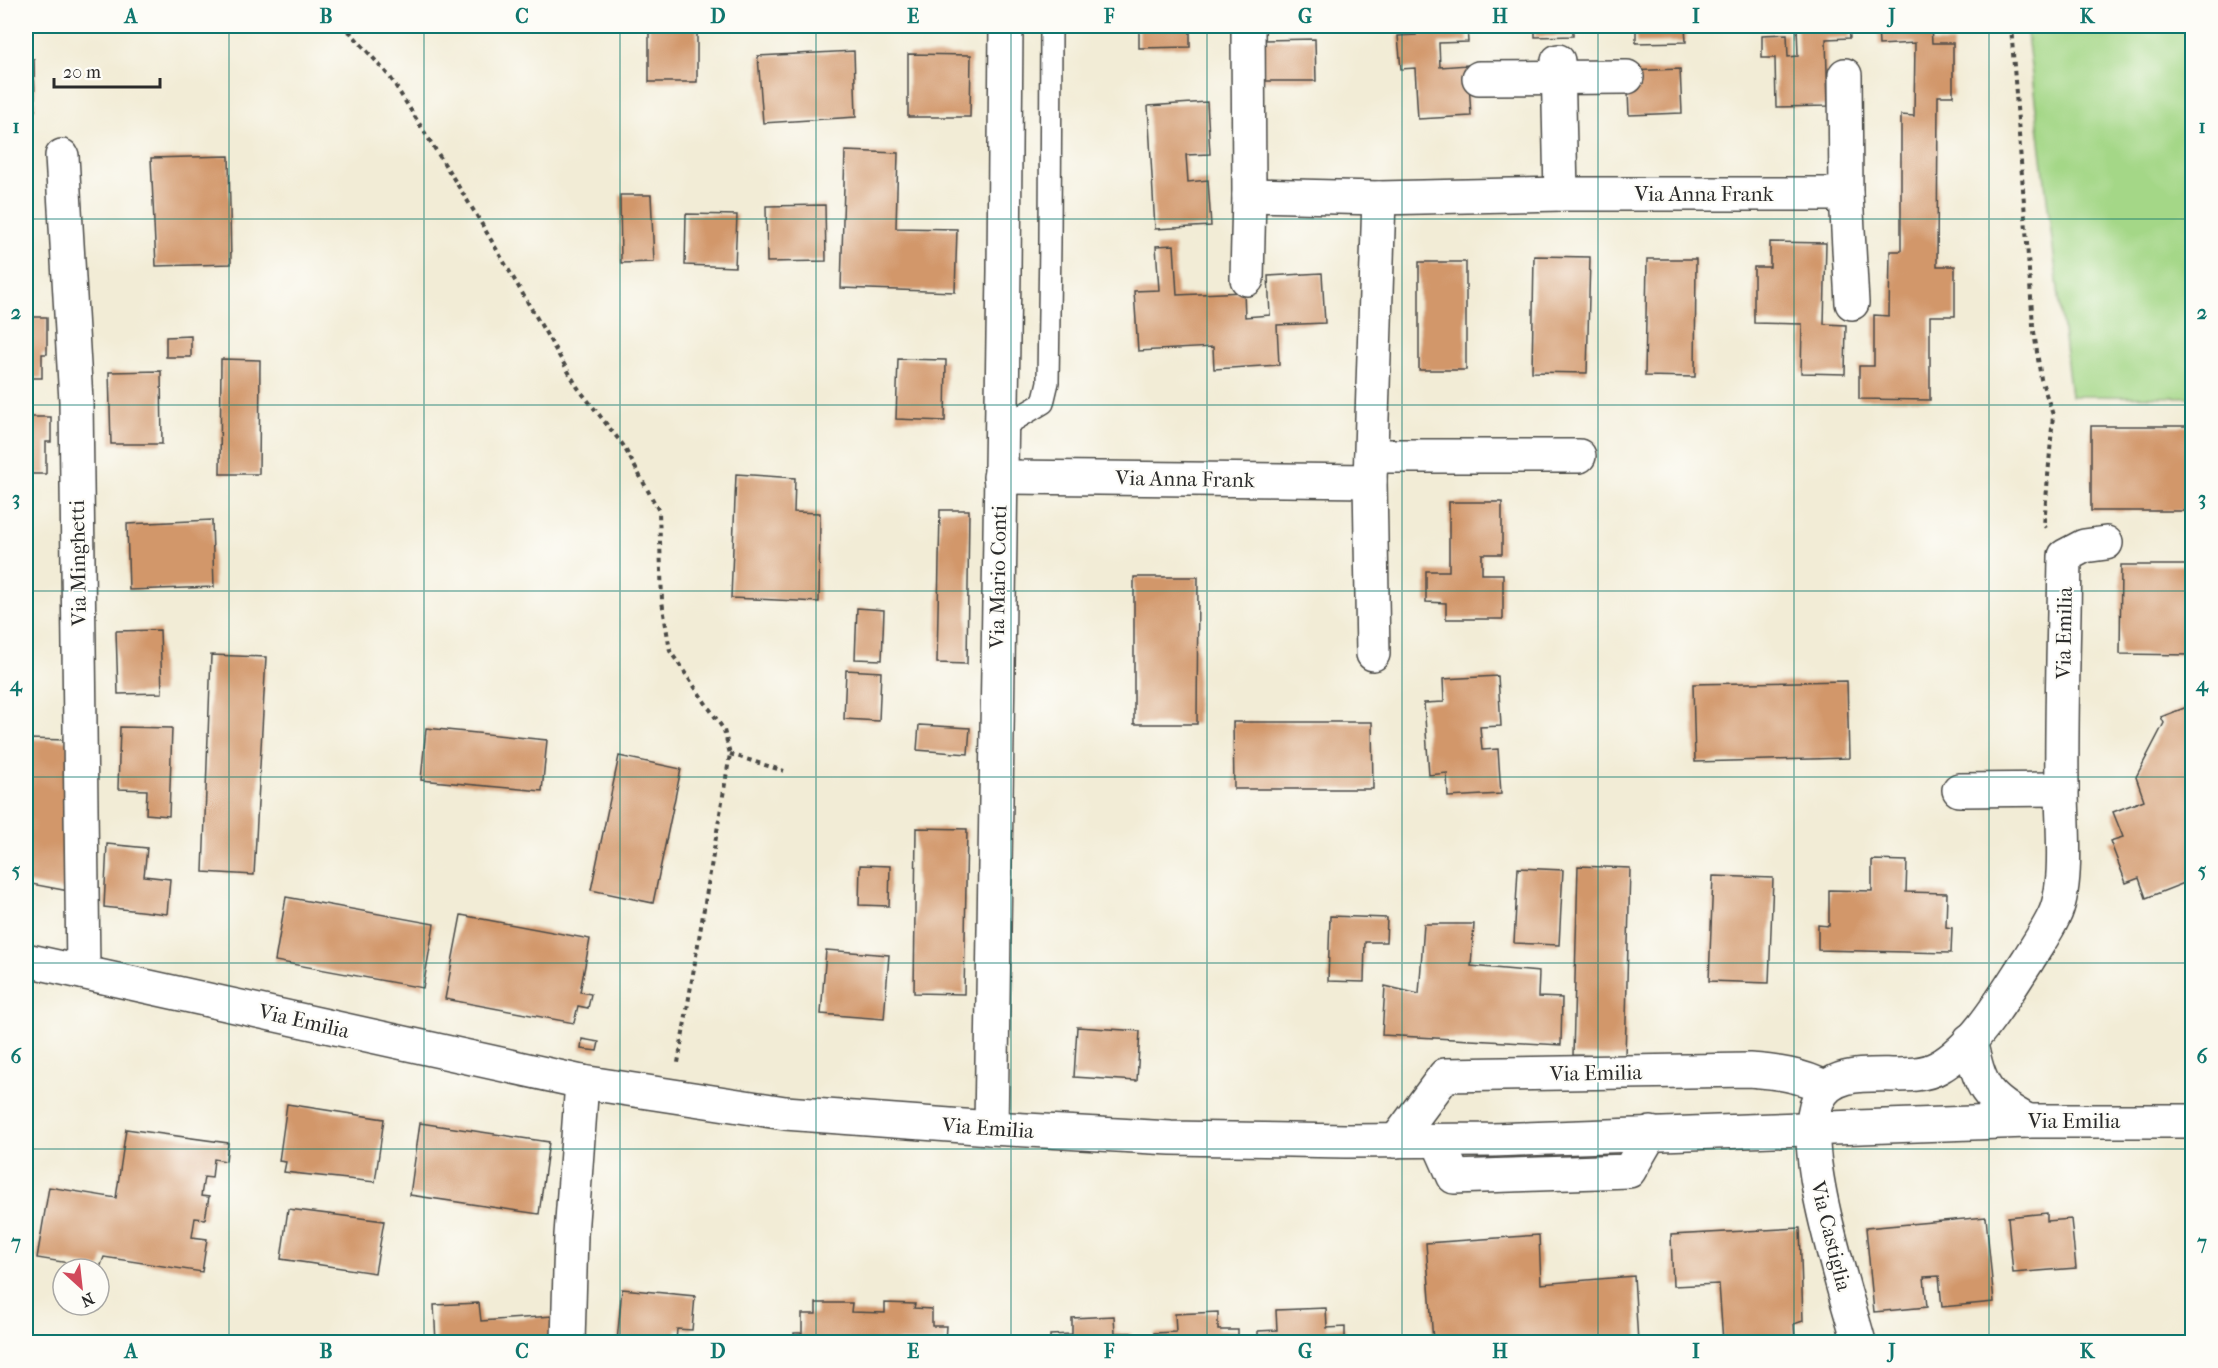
<svg xmlns="http://www.w3.org/2000/svg" width="2218" height="1368" viewBox="0 0 2218 1368" font-family="'IM FELL French Canon',serif">
	<style>
		.green { fill: #a4d787; stroke: #688159; stroke-width: 1.5 }
		.building { fill: #d2976b }
		.lines { fill: none; stroke-linecap: round; stroke-linejoin: round }
		.lane-casing { stroke: #494845; stroke-width: 24 }
		.street-casing { stroke: #494845; stroke-width: 36 }
		.primary-casing { stroke: #494845; stroke-width: 36 }
		.path { stroke: #494845; stroke-width: 4; stroke-dasharray: 4.5 4.5; stroke-linecap: butt }
		.lane { stroke: #fff; stroke-width: 21 }
		.street { stroke: #fff; stroke-width: 33 }
		.primary { stroke: #fff; stroke-width: 33 }
		.grid { fill: none; stroke: #0f766e; stroke-width: 1.5; stroke-opacity: 0.55 }
		.labels { text-anchor: middle; dominant-baseline: central; stroke-width: 4.5; stroke-linejoin: round; paint-order: stroke }
		.street-label { font-size: 21px; fill: #2b2b2b; stroke: #fdfcf7 }
		.neatline { fill: none; stroke: #0f766e; stroke-width: 2 }
		.grid-label { font-size: 20px; text-anchor: middle; font-weight: bold; fill: #0f766e }
	</style>
	<rect width="100%" height="100%" fill="#fdfcf7"/>
	<filter id="ink" filterUnits="userSpaceOnUse"><feTurbulence type="fractalNoise" baseFrequency=".0167" numOctaves="2"/><feDisplacementMap in="SourceGraphic" scale="12" xChannelSelector="R" yChannelSelector="G"/><feConvolveMatrix kernelMatrix="1 2 1 2 8 2 1 2 1" color-interpolation-filters="sRGB"/></filter>
	<filter id="wash" filterUnits="userSpaceOnUse"><feTurbulence type="fractalNoise" baseFrequency=".008" numOctaves="4" result="noise"/><feDisplacementMap in="SourceGraphic" scale="24" xChannelSelector="R" yChannelSelector="G"/><feGaussianBlur stdDeviation="1.35" result="paint"/><feColorMatrix in="noise" values="0 0 0 0 0 0 0 0 0 0 0 0 0 0 0 0 0 1.4 0 .05"/><feComposite in="paint" operator="in"/></filter>
	<g filter="url(#wash)">
		<rect width="100%" height="100%" fill="#f2ecd6"/>
		<path class="green" d="M2026,26H2192V397L2071,396Z"/>
		<g id="blocks">
			<g class="building">
				<rect x="649" y="26" width="48" height="56"/>
				<path d="M1139,26H1190V47L1139,48Z"/>
				<path d="M1415,26H1467L1468,42L1439,43L1440,67L1468,65L1471,116L1418,119L1415,68L1401,69L1398,36L1416,35Z"/>
				<path d="M1535,26H1573V36L1535,37Z"/>
				<path d="M1636,26H1685L1686,42L1636,43Z"/>
				<path d="M1797,26H1849L1850,38L1826,39L1828,106L1776,107L1775,58H1762V35L1787,34L1788,57L1798,56Z"/>
				<path d="M1878,26H1931L1932,43H1953V96H1938L1937,266H1955V316H1930V400L1859,399V366H1874V315L1889,316L1890,251H1901V115L1914,116L1915,43L1879,45Z"/>
				<path d="M1315,39L1316,81H1262V40Z"/>
				<path d="M854,51L856,117L763,123L758,56Z"/>
				<path d="M908,54L971,55L970,117H908Z"/>
				<path d="M34,59L35,110H26V60Z"/>
				<path d="M1680,69L1682,113L1629,115L1627,71Z"/>
				<path d="M1207,102L1210,154L1186,155L1188,182L1208,180L1211,226L1155,229L1148,106Z"/>
				<path d="M845,151L898,153L896,228L957,229L955,292L841,288Z"/>
				<path d="M229,156L231,264L156,266L151,158Z"/>
				<path d="M620,195H651L654,262L621,263Z"/>
				<path d="M825,205L826,261L767,262L766,206Z"/>
				<path d="M686,214L737,215L735,267L685,265Z"/>
				<path d="M1770,242L1826,243L1824,324L1846,325L1845,374L1801,373L1802,324L1754,323V267H1770Z"/>
				<path d="M1174,245L1177,295L1244,292L1245,317L1270,315L1268,276L1322,273L1325,323L1277,325L1279,365L1214,369L1213,347L1138,351L1134,291L1159,290L1156,246Z"/>
				<path d="M1534,256L1590,257L1587,373L1532,372Z"/>
				<path d="M1647,259H1696L1695,377L1645,376Z"/>
				<rect x="1419" y="262" width="47" height="108"/>
				<path d="M26,317H47V354H42V378H26Z"/>
				<path d="M191,336V357H166V337Z"/>
				<path d="M221,359L260,360L259,474H220Z"/>
				<path d="M898,359L946,360L945,421L896,419Z"/>
				<path d="M161,371L162,444H111L109,372Z"/>
				<path d="M26,417H51V442H46V474H26Z"/>
				<rect x="2091" y="426" width="101" height="85"/>
				<path d="M736,474L795,478L794,512L820,513L819,602L731,598Z"/>
				<path d="M1449,502H1502V554H1482V574H1503V619H1446V603L1426,602V571H1449Z"/>
				<path d="M940,510H969L967,664L937,663Z"/>
				<path d="M212,520L214,587L129,590L127,524Z"/>
				<path d="M2121,565H2192V655L2120,654Z"/>
				<path d="M1134,577H1198L1197,724H1134Z"/>
				<path d="M857,608L884,610L882,660L855,659Z"/>
				<path d="M160,630L162,693L118,694L116,631Z"/>
				<path d="M211,655L266,657L254,875L203,872Z"/>
				<path d="M846,670L881,672L879,721L844,719Z"/>
				<path d="M1498,676L1501,726L1480,727L1482,750L1498,749L1501,794L1448,797L1447,773L1429,775L1424,703L1444,702L1443,679Z"/>
				<path d="M1847,681L1849,758L1695,762L1693,684Z"/>
				<path d="M2192,705V880L2146,898L2139,878L2126,883L2110,841L2123,837L2113,812L2144,800L2136,777L2164,723L2161,717Z"/>
				<path d="M1233,722H1372L1373,789H1234Z"/>
				<path d="M919,725L970,728L968,754L917,750Z"/>
				<path d="M120,727L172,728L169,816L146,814L147,790L118,789Z"/>
				<path d="M426,728L547,740L542,791L421,780Z"/>
				<path d="M26,739L68,740L74,892L26,883Z"/>
				<path d="M619,756L681,769L653,903L591,890Z"/>
				<path d="M916,828L967,829L964,994L914,993Z"/>
				<path d="M107,844L147,848L144,876L170,879L167,914L104,907Z"/>
				<path d="M1872,860L1907,861L1906,892L1947,893L1946,927L1952,928L1951,953L1818,950V925L1829,926V890L1872,891Z"/>
				<path d="M860,865L890,866L889,906L859,905Z"/>
				<path d="M1578,866L1630,868L1625,1057L1573,1055Z"/>
				<path d="M1518,868L1563,870L1559,945L1514,943Z"/>
				<path d="M1713,876L1773,878L1769,983L1709,981Z"/>
				<path d="M286,897L434,924L423,988L275,961Z"/>
				<path d="M461,915L590,939L580,992L591,994L588,1008L578,1006L574,1023L445,999Z"/>
				<path d="M1330,916L1387,918L1386,942H1365L1364,982L1328,981Z"/>
				<path d="M1424,924H1474L1471,966L1539,972L1538,997L1562,998L1561,1045L1382,1035L1385,986L1419,994Z"/>
				<path d="M826,950L889,955L884,1019L821,1014Z"/>
				<path d="M1077,1027L1140,1031L1137,1081L1074,1077Z"/>
				<path d="M582,1039L599,1042L597,1051L581,1049Z"/>
				<path d="M287,1104L384,1119L375,1182L284,1172L286,1162L279,1161Z"/>
				<path d="M420,1123L549,1142L539,1214L410,1195Z"/>
				<path d="M126,1129L228,1143L226,1161L214,1159L212,1178L204,1177L201,1196L209,1197L205,1219L195,1218L192,1237L207,1239L202,1272L104,1257L100,1268L37,1258L49,1187L116,1198Z"/>
				<path d="M288,1209L384,1221L375,1273L281,1259Z"/>
				<path d="M2047,1213V1221L2071,1219L2076,1268L2013,1273L2008,1217Z"/>
				<path d="M1986,1217L1994,1302L1942,1307L1939,1276L1924,1277L1927,1307L1874,1312L1866,1228Z"/>
				<path d="M1800,1228L1803,1321L1794,1324L1795,1342H1723L1719,1284L1673,1286L1671,1235Z"/>
				<path d="M1539,1235L1541,1284L1634,1276L1638,1342H1433L1426,1243Z"/>
				<path d="M622,1289L695,1296L692,1330L677,1329L676,1342H617Z"/>
				<path d="M479,1303L481,1321L553,1316L555,1342H436L434,1305Z"/>
				<path d="M816,1303H852L851,1312L885,1313V1303L915,1304L914,1308L932,1309V1326H946L945,1342H794V1333H802V1314H816Z"/>
				<path d="M1326,1308L1327,1328L1345,1327V1342H1258V1331L1277,1330L1276,1310Z"/>
				<path d="M1218,1312V1330H1238V1342H1154V1333L1176,1332L1175,1314Z"/>
				<path d="M1114,1316L1115,1333H1131L1132,1342H1050V1335L1072,1334V1318Z"/>
			</g>
		</g>
	</g>
	<g filter="url(#ink)">
		<use href="#blocks" fill-opacity="0" stroke="#494845" stroke-width="1.5"/>
		<g class="lines">
			<defs>
				<path id="lane" d="M1001,428L1043,403L1048,382L1050,242L1051,26"/>
				<g id="street">
					<path d="M1558,61L1561,194"/>
					<path d="M1845,75L1846,194L1852,303"/>
					<path d="M1479,78L1627,77"/>
					<path d="M62,156L76,401L83,972"/>
					<path d="M1249,195L1379,198L1561,194H1846"/>
					<path d="M1247,279L1249,195L1248,26"/>
					<path d="M1371,456H1579"/>
					<path d="M1000,477L1370,481"/>
					<path d="M1373,654L1370,481L1379,198"/>
					<path d="M1959,790L2062,789"/>
					<path d="M1970,1040C1980,1087 1985,1098 2028,1121"/>
					<path d="M991,1128L1004,271L1006,26"/>
					<path d="M1396,1141L1445,1075L1749,1070C1777,1072 1801,1075 1826,1088"/>
					<path d="M1438,1141L1454,1177L1629,1171L1651,1133"/>
					<path d="M568,1342L571,1235L582,1082"/>
					<path d="M1859,1342C1845,1290 1797,1148 1818,1100C1837,1057 1906,1087 1939,1067C1976,1046 2005,995 2028,960C2037,945 2047,931 2054,916C2069,885 2062,825 2062,790C2061,712 2064,634 2065,556L2084,546L2106,543"/>
				</g>
				<path id="primary" d="M26,960L582,1082L785,1113L991,1128L1171,1138L1346,1141L1493,1140L2028,1121H2192"/>
			</defs>
			<use href="#lane" class="lane-casing"/>
			<use href="#street" class="street-casing"/>
			<use href="#primary" class="primary-casing"/>
			<g class="path">
				<path d="M341,26L351,33L390,77L477,216L578,388L623,445L659,511L662,601L670,651L724,730L730,754L678,1063"/>
				<path d="M2011,26L2033,325L2041,379L2053,415L2044,525L2046,528"/>
				<path d="M730,754L784,771"/>
			</g>
			<use href="#lane" class="lane"/>
			<use href="#street" class="street"/>
			<use href="#primary" class="primary"/>
		</g>
	</g>
	<path class="grid" d="M229,26V1342M424,26V1342M620,26V1342M816,26V1342M1011,26V1342M1207,26V1342M1402,26V1342M1598,26V1342M1794,26V1342M1989,26V1342M26,219H2192M26,405H2192M26,591H2192M26,777H2192M26,963H2192M26,1149H2192"/>
	<g class="labels">
		<g class="street-label">
			<text x="1704" y="194">Via Anna Frank</text>
			<text transform="translate(1185 479) rotate(1)">Via Anna Frank</text>
			<text transform="translate(78 563) rotate(-91)">Via Minghetti</text>
			<text transform="translate(998 577) rotate(-89)">Via Mario Conti</text>
			<text transform="translate(2064 633) rotate(-89)">Via Emilia</text>
			<text transform="translate(304 1021) rotate(13)">Via Emilia</text>
			<text transform="translate(1596 1073) rotate(-1)">Via Emilia</text>
			<text x="2074" y="1121">Via Emilia</text>
			<text transform="translate(988 1128) rotate(4)">Via Emilia</text>
			<text transform="translate(1831 1236) rotate(76)">Via Castiglia</text>
		</g>
	</g>
	<rect width="2218" height="1368" fill="none" stroke="#fdfcf7" stroke-width="66"/>
	<g transform="translate(81 1287) rotate(153)"><circle r="28" fill="#fdfcf7" stroke="#a9a8a5" stroke-width="1.5"/>
	<path d="M0-4.5L10 22L0 15L-10 22Z" fill="#d1495b"/>
	<text y="-9" font-size="16" font-weight="bold" text-anchor="middle" fill="#2b2b2b">N</text>
	</g>
	<path d="M54 78v9h106v-9" fill="none" stroke="#2b2b2b" stroke-width="3"/>
	<text x="63" y="78" font-size="18" fill="#2b2b2b" stroke="#fdfcf7" stroke-width="4.5" paint-order="stroke">20 m</text>
	<rect x="33" y="33" width="2152" height="1302" class="neatline"/>
	<g class="grid-label">
		<text x="131" y="23">A</text>
		<text x="326" y="23">B</text>
		<text x="522" y="23">C</text>
		<text x="718" y="23">D</text>
		<text x="913" y="23">E</text>
		<text x="1109" y="23">F</text>
		<text x="1305" y="23">G</text>
		<text x="1500" y="23">H</text>
		<text x="1696" y="23">I</text>
		<text x="1892" y="23">J</text>
		<text x="2087" y="23">K</text>
		<text x="16" y="133">1</text>
		<text x="2202" y="133">1</text>
		<text x="16" y="319">2</text>
		<text x="2202" y="319">2</text>
		<text x="16" y="505">3</text>
		<text x="2202" y="505">3</text>
		<text x="16" y="691">4</text>
		<text x="2202" y="691">4</text>
		<text x="16" y="877">5</text>
		<text x="2202" y="877">5</text>
		<text x="16" y="1063">6</text>
		<text x="2202" y="1063">6</text>
		<text x="16" y="1249">7</text>
		<text x="2202" y="1249">7</text>
		<text x="131" y="1358">A</text>
		<text x="326" y="1358">B</text>
		<text x="522" y="1358">C</text>
		<text x="718" y="1358">D</text>
		<text x="913" y="1358">E</text>
		<text x="1109" y="1358">F</text>
		<text x="1305" y="1358">G</text>
		<text x="1500" y="1358">H</text>
		<text x="1696" y="1358">I</text>
		<text x="1892" y="1358">J</text>
		<text x="2087" y="1358">K</text>
	</g>
</svg>
